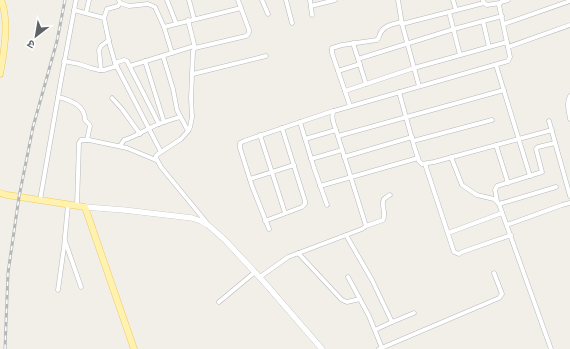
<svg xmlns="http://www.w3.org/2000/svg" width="570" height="349" viewBox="0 0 570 349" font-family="'Alegreya Sans','Noto Sans Devanagari',sans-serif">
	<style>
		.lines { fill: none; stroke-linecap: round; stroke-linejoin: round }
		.street-casing { stroke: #b5b8bc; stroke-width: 5 }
		.secondary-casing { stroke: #b6babf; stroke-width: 6 }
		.primary-casing { stroke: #f2c960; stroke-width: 7 }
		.street { stroke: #fff; stroke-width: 4 }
		.secondary { stroke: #fff; stroke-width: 5.5 }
		.primary { stroke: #fff2af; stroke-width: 6 }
		.rail-casing { stroke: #b6b7b8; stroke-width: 3 }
		.rail { stroke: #fff; stroke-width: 1.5; stroke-dasharray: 4.5; stroke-linecap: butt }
	</style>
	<rect width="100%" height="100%" fill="#f1efe8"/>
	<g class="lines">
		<defs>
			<g id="street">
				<path d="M167,0L176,23"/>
				<path d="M189,0L194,19"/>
				<path d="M262,0L268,14"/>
				<path d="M286,0L292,23"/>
				<path d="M310,0L312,15"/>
				<path d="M398,0L402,24L419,86"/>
				<path d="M453,0L456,10"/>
				<path d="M483,0L484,3L487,5L500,3"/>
				<path d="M120,3L129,6L148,4L155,7L164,27L172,53"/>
				<path d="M311,6L335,0"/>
				<path d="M74,10L104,18L109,42L115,63L161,152"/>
				<path d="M449,12L460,55"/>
				<path d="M86,13L89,0"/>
				<path d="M104,18L107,9L118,6L120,3L119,0"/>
				<path d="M188,20L195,48"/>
				<path d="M483,21L489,47"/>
				<path d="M402,24L484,3"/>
				<path d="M504,24L570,1"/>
				<path d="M164,27L241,8"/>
				<path d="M353,43L366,84"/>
				<path d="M508,47L570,25"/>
				<path d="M163,56L173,89L177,110L188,131"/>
				<path d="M358,59L454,29L502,16"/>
				<path d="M64,61L79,64L91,68L99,70H104L117,66"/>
				<path d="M145,61L164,122"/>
				<path d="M115,63L124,60L127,61L159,124"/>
				<path d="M496,65L530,176"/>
				<path d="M130,66L194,46"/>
				<path d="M101,70L99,50L101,46L109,40"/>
				<path d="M338,71L360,64"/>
				<path d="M193,74L266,56"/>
				<path d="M345,91L414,68L507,42"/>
				<path d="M399,92L414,146L419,161L422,164L434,162L552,130"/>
				<path d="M570,96C566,104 569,111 570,119"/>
				<path d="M58,97C70,100 85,105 85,120L89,124L90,126L87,140"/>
				<path d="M112,98L122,109L140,134"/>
				<path d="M350,106L332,53V48L342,45L377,40C380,37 379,35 381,32C385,25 394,24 401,22"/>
				<path d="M549,121L570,196"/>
				<path d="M300,122L314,168L327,205"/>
				<path d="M260,135L285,213"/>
				<path d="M338,136L504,90"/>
				<path d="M305,139L336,130"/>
				<path d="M413,141L492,120"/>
				<path d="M496,145L508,183"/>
				<path d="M120,146L124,140C133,138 141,132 150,128C159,123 170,120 180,117"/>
				<path d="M344,157L412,137"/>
				<path d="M451,157L462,185L477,195L494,199L499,204L551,349"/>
				<path d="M311,159L342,150"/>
				<path d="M425,164L454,252L459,254L462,252L511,235"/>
				<path d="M250,179L294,165"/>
				<path d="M320,186L418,158"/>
				<path d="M40,200L61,80L76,0"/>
				<path d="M497,201L495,190L497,186L542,172L536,149L538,147L555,143"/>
				<path d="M499,204L556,187"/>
				<path d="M77,206L79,143L81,140H89L127,148L156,160"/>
				<path d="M265,221L302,207L305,204V201L282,128"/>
				<path d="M207,223L161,167L156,158V156L158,154L181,139L188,131L190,127L192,117L191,98L193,51L195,48L246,36C249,34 249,33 249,30L238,0"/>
				<path d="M507,225L562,205L570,203"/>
				<path d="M366,226L383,220C387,212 380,205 384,199C384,199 389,195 390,195"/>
				<path d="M269,229L252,186L240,148V143L244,141L333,111"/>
				<path d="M448,233L502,213"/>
				<path d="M346,235L372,280L392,322"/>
				<path d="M65,241L81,287"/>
				<path d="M298,253L342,300L347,302L360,299"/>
				<path d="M260,277L288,257L362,229L366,226L336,130C334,124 330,116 334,111L508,61L510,57L499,5L501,2L508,0"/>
				<path d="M348,277L369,316L382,348"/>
				<path d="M58,290L64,247L68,205"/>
				<path d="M219,302L255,272"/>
				<path d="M375,330L392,322L414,313"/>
				<path d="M379,349L499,298L502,294L494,273"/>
			</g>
			<path id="secondary" d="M85,207L124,210L192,218L201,221L208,225L225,240L264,282L322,349"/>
			<g id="primary">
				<path d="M0,74C4,54 9,19 1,0"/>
				<path d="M0,193L7,195L85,207L134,349"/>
			</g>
		</defs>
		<use href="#street" class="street-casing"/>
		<use href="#secondary" class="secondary-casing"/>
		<use href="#primary" class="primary-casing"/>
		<use href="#street" class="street"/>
		<use href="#secondary" class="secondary"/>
		<use href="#primary" class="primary"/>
		<defs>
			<path id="rail" d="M5,349L8,273L19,197L33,127L57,41L65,0"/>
		</defs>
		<use href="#rail" class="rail-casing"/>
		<use href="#rail" class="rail"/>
	</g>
	<g transform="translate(36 36) rotate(211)" stroke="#ffffff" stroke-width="3" paint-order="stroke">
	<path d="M0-3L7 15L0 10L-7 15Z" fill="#5f6368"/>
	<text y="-6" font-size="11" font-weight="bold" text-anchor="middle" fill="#5f6368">उ</text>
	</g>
</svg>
